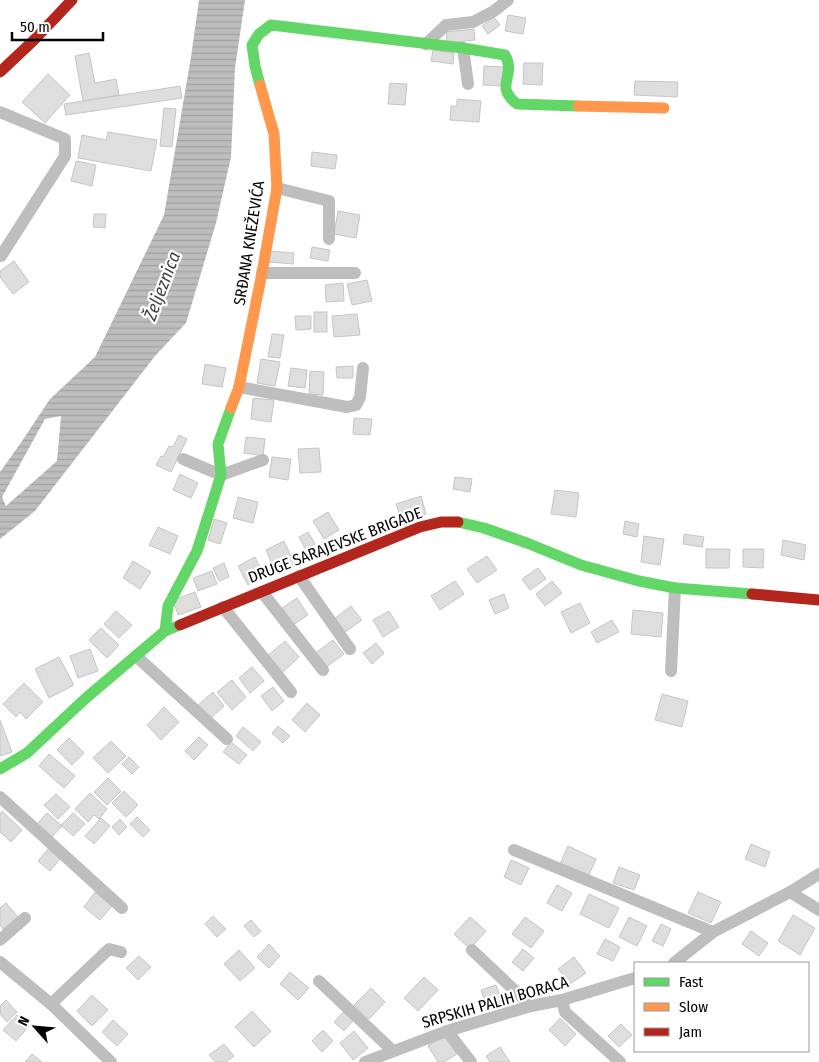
<svg xmlns="http://www.w3.org/2000/svg" width="819" height="1062" viewBox="0 0 819 1062" font-family="'Fira Sans Condensed',sans-serif">
	<style>
		.water { fill: url(#water-rules); fill-rule: evenodd }
		.building { fill: #dedede; stroke: #c6c6c6 }
		.lines { fill: none; stroke-linecap: round; stroke-linejoin: round }
		.street { stroke: #bebebe; stroke-width: 12 }
		.fast { stroke: #63d668; stroke-width: 11 }
		.slow { stroke: #ff974d; stroke-width: 11 }
		.jam { stroke: #b3261e; stroke-width: 11 }
		.labels { text-anchor: middle; dominant-baseline: central; stroke-width: 4.5; stroke-linejoin: round; paint-order: stroke }
		.street-label { font-size: 16px; fill: #000; stroke: #fff }
		.water-label { font-size: 18px; font-style: italic; fill: #424242; stroke: #fff }
	</style>
	<defs>
		<pattern id="water-rules" width="6" height="5" patternUnits="userSpaceOnUse" patternTransform="scale(1.25)"><rect width="6" height="5" fill="#bdbdbd"/><path d="M0 2.5h6" fill="none" stroke="#a1a1a1"/></pattern>
	</defs>
	<rect width="100%" height="100%" fill="#fff"/>
	<path class="water" d="M199,0H245L235,68L231,157L216,223L186,323L155,356L35,511L0,539V472L20,444L50,399L95,357L164,215L191,57ZM61,416L57,461L6,506L2,497L45,419Z"/>
	<g class="building">
		<path d="M508,15L526,18L523,34L505,31Z"/>
		<path d="M494,17L500,25L488,34L482,26Z"/>
		<path d="M474,29L475,40L447,43L446,32Z"/>
		<path d="M433,50L454,53L453,64L431,61Z"/>
		<path d="M89,53L95,83L116,79L119,95L83,101L75,56Z"/>
		<path d="M524,63H543L542,85L523,84Z"/>
		<path d="M484,66L503,67L502,86L483,85Z"/>
		<path d="M48,74L70,95L45,123L22,102Z"/>
		<path d="M635,81L678,82L677,97L634,95Z"/>
		<path d="M390,83L407,84L405,105L388,104Z"/>
		<path d="M180,86L182,98L66,115L64,104Z"/>
		<path d="M457,99L481,101L479,122L450,120L451,106H457Z"/>
		<path d="M164,108L176,109L172,147L160,146Z"/>
		<path d="M108,132L157,140L151,171L78,158L82,135L106,140Z"/>
		<path d="M312,152L337,155L335,169L311,166Z"/>
		<path d="M76,161L96,165L92,186L71,181Z"/>
		<path d="M338,211L360,215L356,238L334,234Z"/>
		<path d="M94,214H106L105,228L93,227Z"/>
		<path d="M312,247L330,250L328,261L310,258Z"/>
		<path d="M270,251L294,253L293,264L269,262Z"/>
		<path d="M14,261L29,282L13,294L0,277V271Z"/>
		<path d="M367,280L372,301L352,305L347,284Z"/>
		<path d="M343,283L344,301L326,302L325,285Z"/>
		<rect x="314" y="312" width="13" height="20"/>
		<path d="M357,314L360,335L334,337L332,316Z"/>
		<path d="M295,316H311V329L296,330Z"/>
		<path d="M272,334L284,335L280,358L268,357Z"/>
		<path d="M261,359L280,362L275,386L257,383Z"/>
		<path d="M205,364L226,368L222,387L202,384Z"/>
		<path d="M353,366V378H337L336,367Z"/>
		<path d="M291,368L307,370L305,388L288,386Z"/>
		<path d="M310,371L324,372L323,395L309,394Z"/>
		<path d="M253,398L274,400L271,422L251,419Z"/>
		<path d="M354,418L372,419L370,435L353,434Z"/>
		<path d="M179,435L187,439L171,472L156,465L161,456L163,457L169,446L173,447Z"/>
		<path d="M246,437L265,439L263,456L244,453Z"/>
		<path d="M319,448L321,472L300,473L298,449Z"/>
		<path d="M272,457L291,459L288,480L269,477Z"/>
		<path d="M180,474L198,483L191,498L173,490Z"/>
		<path d="M455,477L472,479L470,492L453,489Z"/>
		<path d="M555,490L579,493L576,517L551,514Z"/>
		<path d="M421,496L426,514L402,522L396,504Z"/>
		<path d="M238,497L258,502L253,523L233,518Z"/>
		<path d="M328,512L339,530L324,539L313,521Z"/>
		<path d="M214,519L227,523L220,544L208,540Z"/>
		<path d="M625,521L639,524L637,537L623,534Z"/>
		<path d="M158,527L178,536L170,554L149,545Z"/>
		<path d="M308,532L315,544L306,550L299,537Z"/>
		<path d="M684,534L704,537L702,547L683,544Z"/>
		<path d="M644,536L664,539L660,565L641,562Z"/>
		<path d="M783,540L806,545L804,560L781,555Z"/>
		<path d="M284,541L295,565L276,573L266,550Z"/>
		<path d="M706,549H730L729,568H706Z"/>
		<path d="M743,549H764L763,568L743,567Z"/>
		<path d="M487,556L497,570L477,583L467,569Z"/>
		<path d="M255,557L264,576L248,585L238,566Z"/>
		<path d="M133,561L151,572L140,589L123,578Z"/>
		<path d="M224,563L229,577L219,581L213,568Z"/>
		<path d="M538,568L546,579L530,590L522,579Z"/>
		<path d="M212,571L217,584L198,591L193,578Z"/>
		<path d="M455,581L464,594L440,610L431,596Z"/>
		<path d="M552,581L562,593L545,606L536,594Z"/>
		<path d="M195,592L201,607L178,615L173,600Z"/>
		<path d="M504,594L509,608L495,614L489,600Z"/>
		<path d="M297,598L308,615L293,625L282,608Z"/>
		<path d="M580,603L590,623L571,633L561,612Z"/>
		<path d="M351,606L362,620L344,633L334,619Z"/>
		<path d="M633,610L663,613L661,637L631,634Z"/>
		<path d="M116,611L132,625L119,638L104,624Z"/>
		<path d="M389,611L399,627L383,637L373,620Z"/>
		<path d="M612,620L619,632L597,643L591,632Z"/>
		<path d="M101,628L119,645L107,658L89,640Z"/>
		<path d="M333,640L344,654L325,668L314,654Z"/>
		<path d="M285,641L299,657L281,674L266,657Z"/>
		<path d="M376,643L384,653L372,664L363,653Z"/>
		<path d="M90,649L98,671L78,678L70,656Z"/>
		<path d="M59,657L74,685L49,698L35,669Z"/>
		<path d="M252,667L264,681L250,693L239,678Z"/>
		<path d="M232,680L246,697L232,710L217,692Z"/>
		<path d="M24,683L43,702L26,719L20,712L16,717L3,704Z"/>
		<path d="M273,687L284,701L272,711L261,696Z"/>
		<path d="M213,692L224,706L210,719L198,705Z"/>
		<path d="M662,694L688,701L682,727L655,720Z"/>
		<path d="M307,703L320,715L305,732L292,720Z"/>
		<path d="M164,707L179,722L161,740L147,725Z"/>
		<path d="M0,720L12,752L0,756Z"/>
		<path d="M278,726L290,736L283,743L272,733Z"/>
		<path d="M243,727L261,742L253,751L236,736Z"/>
		<path d="M199,737L208,745L194,760L185,751Z"/>
		<path d="M69,738L84,753L72,765L57,750Z"/>
		<path d="M111,741L126,756L108,773L93,758Z"/>
		<path d="M231,742L247,755L239,764L223,752Z"/>
		<path d="M49,754L75,776L64,788L39,766Z"/>
		<path d="M129,757L139,767L132,774L122,764Z"/>
		<path d="M108,778L121,791L107,805L94,792Z"/>
		<path d="M124,791L138,805L126,817L112,803Z"/>
		<path d="M90,793L107,809L99,819L94,815L88,822L75,809Z"/>
		<path d="M56,794L70,807L58,819L44,805Z"/>
		<path d="M2,811L22,830L11,842L0,832V814Z"/>
		<path d="M47,813L62,826L50,839L36,825Z"/>
		<path d="M73,813L85,824L73,836L61,825Z"/>
		<path d="M137,817L150,830L143,837L130,824Z"/>
		<path d="M101,818L110,826L94,844L85,836Z"/>
		<path d="M120,819L127,827L119,835L112,827Z"/>
		<path d="M751,844L770,852L765,867L745,859Z"/>
		<path d="M568,846L596,859L588,877L560,864Z"/>
		<path d="M48,849L60,859L50,871L38,861Z"/>
		<path d="M511,860L529,868L521,885L504,877Z"/>
		<path d="M619,867L640,875L634,890L613,883Z"/>
		<path d="M557,885L572,893L562,911L547,903Z"/>
		<path d="M95,892L112,906L100,920L84,907Z"/>
		<path d="M698,892L721,902L711,923L688,913Z"/>
		<path d="M589,894L619,908L609,928L580,914Z"/>
		<path d="M6,903L18,917L3,929L0,925V908Z"/>
		<path d="M793,915L815,928L800,955L778,941Z"/>
		<path d="M213,916L226,929L217,937L205,924Z"/>
		<path d="M470,917L486,931L470,949L454,934Z"/>
		<path d="M525,917L544,931L531,948L512,934Z"/>
		<path d="M629,917L647,926L637,946L619,937Z"/>
		<path d="M251,920L261,931L254,937L244,926Z"/>
		<path d="M661,924L671,929L663,946L652,941Z"/>
		<path d="M751,931L768,943L759,956L742,944Z"/>
		<path d="M605,939L620,947L613,961L597,954Z"/>
		<path d="M269,944L280,956L269,968L257,957Z"/>
		<path d="M523,949L534,958L523,971L512,962Z"/>
		<path d="M239,950L255,968L240,981L224,964Z"/>
		<path d="M139,956L151,967L138,980L126,968Z"/>
		<path d="M574,957L586,973L570,984L558,969Z"/>
		<path d="M290,972L309,988L298,1000L280,984Z"/>
		<path d="M424,977L438,990L418,1011L404,998Z"/>
		<path d="M496,985L502,1002L487,1007L481,990Z"/>
		<path d="M371,988L385,1002L369,1019L354,1005Z"/>
		<path d="M92,995L108,1010L92,1026L77,1011Z"/>
		<path d="M6,1000L17,1012L7,1022L0,1014V1006Z"/>
		<path d="M345,1010L354,1020L344,1031L334,1022Z"/>
		<path d="M252,1011L271,1031L254,1047L235,1027Z"/>
		<path d="M17,1015L29,1026L16,1041L3,1030Z"/>
		<path d="M560,1018L576,1034L565,1046L549,1030Z"/>
		<path d="M113,1020L128,1034L117,1046L102,1032Z"/>
		<path d="M621,1024L632,1035L619,1047L608,1036Z"/>
		<path d="M323,1030L333,1041L322,1052L312,1041Z"/>
		<path d="M354,1031L368,1048L353,1060L340,1043Z"/>
		<path d="M444,1035L457,1054L444,1062H438L428,1046Z"/>
		<path d="M224,1044L234,1056L226,1062H215L209,1055Z"/>
		<path d="M500,1047L510,1062H490L486,1056Z"/>
		<path d="M32,1054L42,1062H25Z"/>
	</g>
	<g class="lines">
		<g class="street">
			<path d="M426,44L446,25L473,22L494,11L508,0"/>
			<path d="M463,48L468,84"/>
			<path d="M0,112L65,139V156L1,256"/>
			<path d="M277,188L329,201V239"/>
			<path d="M262,273H355"/>
			<path d="M239,387L347,407L356,405L360,397L363,368"/>
			<path d="M183,459L221,475L263,460"/>
			<path d="M299,576L350,649"/>
			<path d="M262,592L323,670"/>
			<path d="M223,607L291,692"/>
			<path d="M136,656L227,739"/>
			<path d="M671,671L675,588"/>
			<path d="M0,797L122,908"/>
			<path d="M514,850L713,932"/>
			<path d="M790,892L819,910"/>
			<path d="M0,940L25,918"/>
			<path d="M472,950L531,1006"/>
			<path d="M0,962L51,1004L111,1062"/>
			<path d="M674,963L713,932L790,892L819,874"/>
			<path d="M319,981L393,1051"/>
			<path d="M562,1000L565,1012L620,1062"/>
			<path d="M51,1004L109,949L121,952"/>
			<path d="M447,1031L471,1062"/>
			<path d="M365,1062L447,1031L531,1006L562,1000L635,978"/>
		</g>
		<g class="fast">
			<path d="M260,85L255,66L252,45L259,34L271,25L463,48L505,55C517,77 493,85 517,104L578,106"/>
			<path d="M458,522L484,528L527,543L581,565L639,581L675,588L752,594"/>
			<path d="M165,631L168,606L197,551L221,475L218,444L231,408"/>
			<path d="M0,769L27,753L86,698L165,631L180,625"/>
		</g>
		<g class="slow">
			<path d="M578,106L664,108"/>
			<path d="M231,408L239,387L262,273L277,188L274,134L260,85"/>
		</g>
		<g class="jam">
			<path d="M0,72L34,40L72,0"/>
			<path d="M752,594L819,600"/>
			<path d="M180,625L420,527L441,522H458"/>
		</g>
	</g>
	<g class="labels">
		<g class="street-label">
			<text transform="translate(249 243) rotate(-81)">SRĐANA KNEŽEVIĆA</text>
			<text transform="translate(335 545) rotate(-21)">DRUGE SARAJEVSKE BRIGADE</text>
			<text transform="translate(495 1002) rotate(-16)">SRPSKIH PALIH BORACA</text>
		</g>
		<g class="water-label">
			<text transform="translate(162 286) rotate(-69)">Željeznica</text>
		</g>
	</g>
	<rect x="634" y="962" width="175" height="90" fill="#ffffff" stroke="#999999"/>
	<rect x="644" y="978" width="25" height="8" fill="#63d668" stroke="#999999"/>
	<text x="679" y="987" font-size="15" fill="#000000">Fast</text>
	<rect x="644" y="1003" width="25" height="8" fill="#ff974d" stroke="#999999"/>
	<text x="679" y="1012" font-size="15" fill="#000000">Slow</text>
	<rect x="644" y="1028" width="25" height="8" fill="#b3261e" stroke="#999999"/>
	<text x="679" y="1037" font-size="15" fill="#000000">Jam</text>
	<g transform="translate(35 1027) rotate(297)" stroke="#ffffff" stroke-width="4" paint-order="stroke">
	<path d="M0-4L9 19L0 12L-9 19Z" fill="#000000"/>
	<text y="-8" font-size="14" font-weight="bold" text-anchor="middle" fill="#000000">N</text>
	</g>
	<path d="M12 32v8h91v-8" fill="none" stroke="#000000" stroke-width="2.5"/>
	<text x="20" y="32" font-size="15" fill="#000000" stroke="#ffffff" stroke-width="4" paint-order="stroke">50 m</text>
</svg>
